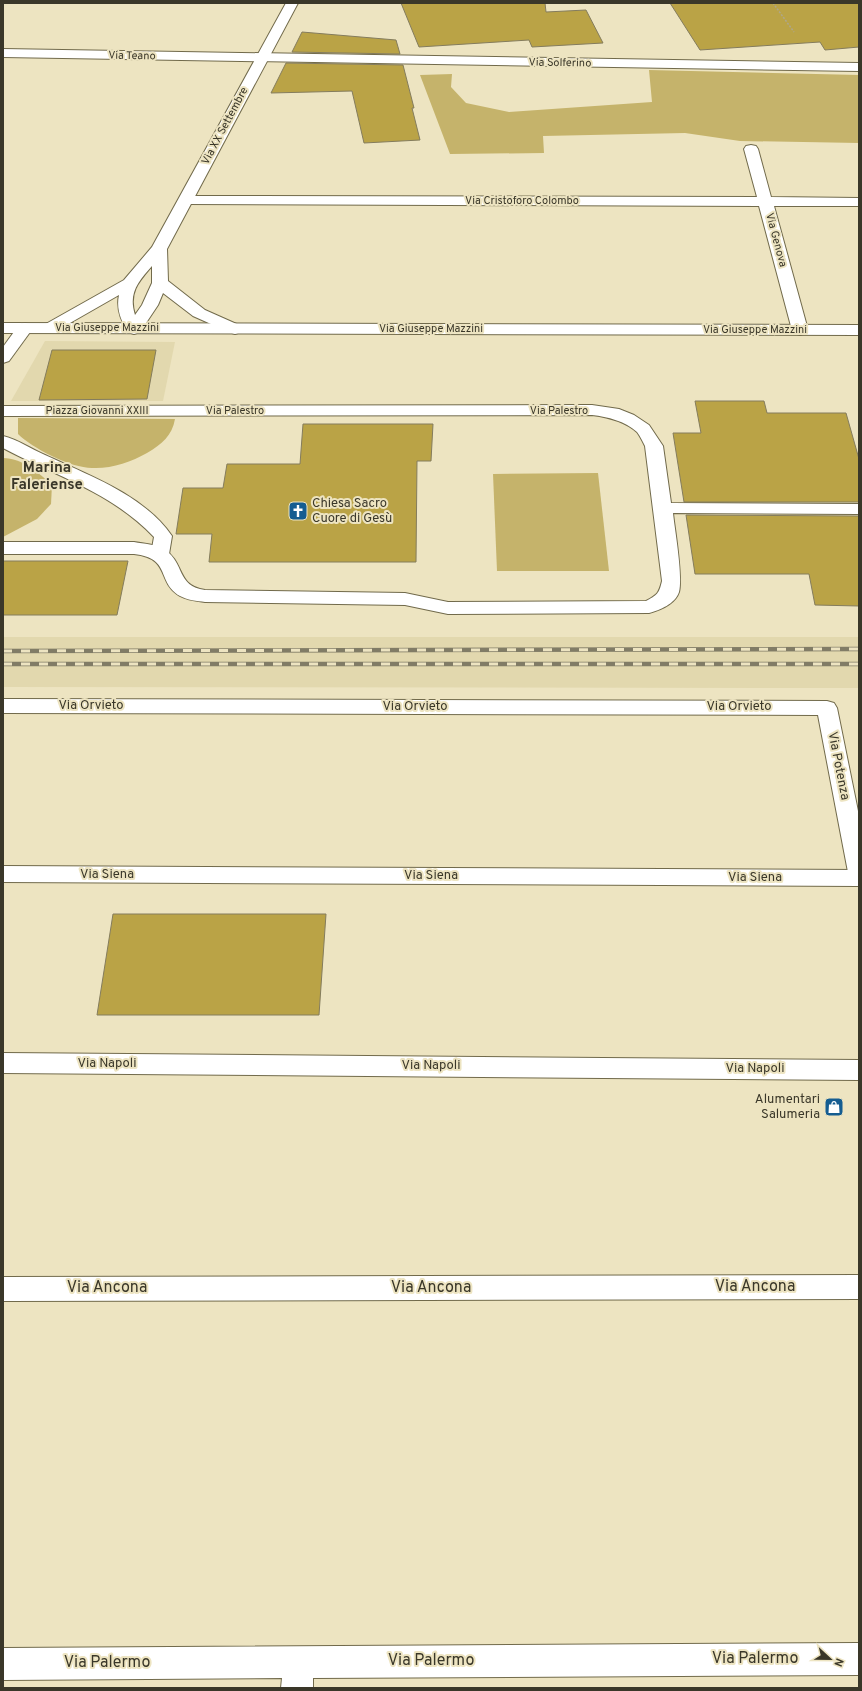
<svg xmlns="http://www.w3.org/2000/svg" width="862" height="1691" viewBox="0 0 862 1691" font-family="Overpass,sans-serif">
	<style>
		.built { fill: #e2d8ae }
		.green { fill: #c5b36b }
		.building { fill: #baa346; stroke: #847c5d }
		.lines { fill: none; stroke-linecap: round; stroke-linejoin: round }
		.pedestrian-casing { stroke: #716a4b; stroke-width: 2 }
		.minor-casing { stroke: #716a4b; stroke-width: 2 }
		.tertiary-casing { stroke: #716a4b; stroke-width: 2 }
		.secondary-casing { stroke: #716a4b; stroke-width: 2 }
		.primary-casing { stroke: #716a4b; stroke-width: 2 }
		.path { stroke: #aea78c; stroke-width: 1.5; stroke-dasharray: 2 1.5; stroke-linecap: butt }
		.pedestrian { fill: #fff; fill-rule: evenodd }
		.minor { fill: #fff; fill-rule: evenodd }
		.tertiary { fill: #fff; fill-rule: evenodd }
		.secondary { fill: #fff; fill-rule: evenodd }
		.primary { fill: #fff; fill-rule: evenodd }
		.rail-casing { stroke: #817c66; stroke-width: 4.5 }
		.rail { stroke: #ede4c1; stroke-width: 3; stroke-dasharray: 9; stroke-linecap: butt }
		.labels { text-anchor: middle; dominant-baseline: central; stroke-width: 4; stroke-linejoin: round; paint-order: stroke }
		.far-street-label { font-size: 11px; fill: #3a3729; stroke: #ede4c1 }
		.poi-label { font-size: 13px; fill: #3a3729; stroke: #ede4c1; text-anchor: start }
		.street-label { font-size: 13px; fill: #3a3729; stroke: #ede4c1 }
		.quarter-label { font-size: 15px; font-weight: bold; fill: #3a3729; stroke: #ede4c1 }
		.near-street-label { font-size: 16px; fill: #3a3729; stroke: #ede4c1 }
	</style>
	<rect width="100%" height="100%" fill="#ede4c1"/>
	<g class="built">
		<path d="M45,341L175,342L163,401H11Z"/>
		<path d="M3,637H859V688L3,687Z"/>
	</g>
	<g class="green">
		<path d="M649,70L859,75V143L740,141L685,133L543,136L544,153L450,154L420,75L452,74L451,87L466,103L509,112L652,102Z"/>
		<path d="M18,418L175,419C172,436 162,444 147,453C131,462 111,469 92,468C71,468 32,448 18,434Z"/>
		<path d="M3,458C22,458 39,473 52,485L51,504L37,519L3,537Z"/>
		<path d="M598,473L609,571H497L493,474Z"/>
	</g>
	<g class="building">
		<path d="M401,3H545L546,12L586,10L603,43L532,47L529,40L419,47Z"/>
		<path d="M670,3H859V47L825,50L820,42L700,50Z"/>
		<path d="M302,32L396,40L400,54L292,52Z"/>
		<path d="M286,63L403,65L414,108H412L420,140L364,143L352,91L271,93Z"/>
		<path d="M52,350H156L147,399L39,400Z"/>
		<path d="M695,401H764L767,413H846L859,459V502H684L673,433H701Z"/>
		<path d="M303,424H433L431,461H417L416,562H209L212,534H176L183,488H223L227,464H300Z"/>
		<path d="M686,515L859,516V606L815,605L809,574H695Z"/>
		<path d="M3,561H128L117,615H3Z"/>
		<path d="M113,914H326L319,1015H97Z"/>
	</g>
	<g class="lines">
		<defs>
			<path id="pedestrian" d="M3,436C17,439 31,449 45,455C88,475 144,495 172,536L169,554L167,558L160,560L153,558L151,554L154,537C110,491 57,477 3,448Z"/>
			<g id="minor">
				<path d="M3,49L859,63V71L3,57Z"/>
				<path d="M751,145L756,146L758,149L771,197L859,198V206H774L808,330L806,333L800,335L794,333L792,330L759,206L186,204L181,203L179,200L181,197L186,196L757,197L744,149L746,146Z"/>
				<path d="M592,405L619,409L634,415L649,425L663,446L671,503L859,504V514L673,513C675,532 683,576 679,592C675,604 660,610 649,613L448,614L405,605L205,602C197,601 187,600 180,596C156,582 172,558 134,554H3V542H134C144,544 156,544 165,550C185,563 176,586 205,590L405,593L448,602L646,601C657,595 659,594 662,581L645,446C643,442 640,436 637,432C625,421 608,417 592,415L3,416V406Z"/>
				<path d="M3,699L827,701L834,703L837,708L859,816V880L851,878L848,872L818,715L3,713Z"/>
				<path d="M3,1053L859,1060V1080L3,1073Z"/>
				<path d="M859,1275V1299L3,1301V1277Z"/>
				<path d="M859,1643V1675L313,1678V1688H281L282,1678L3,1680V1648Z"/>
			</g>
			<g id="tertiary">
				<path d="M25,323L31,325L33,328L9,361L3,363V347L19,325Z"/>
				<path d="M3,866L859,870V886L3,882Z"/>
			</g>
			<path id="secondary" d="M286,3H298L167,249L168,281L205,310L241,326L243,329L241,332L235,334L229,332L193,316L163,293L158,305L140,332L134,334L128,332C121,321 116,309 119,295L56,331L50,333L44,331L42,328L44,325L124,280L152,247ZM152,266V283L142,305L135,315C128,293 138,282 152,266Z"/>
			<path id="primary" d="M3,323L859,325V335L3,333Z"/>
		</defs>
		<use href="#pedestrian" class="pedestrian-casing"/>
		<use href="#minor" class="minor-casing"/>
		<use href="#tertiary" class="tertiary-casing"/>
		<use href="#secondary" class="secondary-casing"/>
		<use href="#primary" class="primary-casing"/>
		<path class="path" d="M773,3L794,32"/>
		<use href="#pedestrian" class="pedestrian"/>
		<use href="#minor" class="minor"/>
		<use href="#tertiary" class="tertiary"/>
		<use href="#secondary" class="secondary"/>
		<use href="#primary" class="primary"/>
		<defs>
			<g id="rail">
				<path d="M3,651L859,649"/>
				<path d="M3,664H859"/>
			</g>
		</defs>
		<use href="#rail" class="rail-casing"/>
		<use href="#rail" class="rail"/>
	</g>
	<defs>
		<symbol id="church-square" viewBox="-11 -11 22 22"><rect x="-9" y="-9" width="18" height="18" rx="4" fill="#155d91" stroke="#ede4c1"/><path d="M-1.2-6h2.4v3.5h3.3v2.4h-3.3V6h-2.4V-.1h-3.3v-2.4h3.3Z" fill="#fff"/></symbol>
		<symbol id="shop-square" viewBox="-11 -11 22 22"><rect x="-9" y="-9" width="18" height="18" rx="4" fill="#155d91" stroke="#ede4c1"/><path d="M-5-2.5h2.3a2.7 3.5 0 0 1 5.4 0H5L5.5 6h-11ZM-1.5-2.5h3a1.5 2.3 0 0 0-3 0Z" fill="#fff"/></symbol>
	</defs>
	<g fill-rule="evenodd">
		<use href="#church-square" x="287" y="500" width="22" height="22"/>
		<use href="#shop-square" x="823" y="1096" width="22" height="22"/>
	</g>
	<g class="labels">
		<g class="far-street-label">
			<text transform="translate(132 56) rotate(1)">Via Teano</text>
			<text transform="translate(560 63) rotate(1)">Via Solferino</text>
			<text transform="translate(225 126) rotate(-62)">Via XX Settembre</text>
			<text x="522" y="201">Via Cristoforo Colombo</text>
			<text transform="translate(776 240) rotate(75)">Via Genova</text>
			<text x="107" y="328">Via Giuseppe Mazzini</text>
			<text x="431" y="329">Via Giuseppe Mazzini</text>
			<text x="755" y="330">Via Giuseppe Mazzini</text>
			<text x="97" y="411">Piazza Giovanni XXIII</text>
			<text x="235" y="411">Via Palestro</text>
			<text x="559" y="411">Via Palestro</text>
		</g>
		<g class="poi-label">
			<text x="312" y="504">Chiesa Sacro<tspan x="312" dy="15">Cuore di Gesù</tspan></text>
			<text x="820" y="1100" text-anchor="end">Alumentari<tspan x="820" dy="15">Salumeria</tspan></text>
		</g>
		<g class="street-label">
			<text x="91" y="706">Via Orvieto</text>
			<text x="415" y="707">Via Orvieto</text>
			<text x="739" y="707">Via Orvieto</text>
			<text transform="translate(838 766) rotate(79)">Via Potenza</text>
			<text x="107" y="875">Via Siena</text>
			<text x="431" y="876">Via Siena</text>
			<text x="755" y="878">Via Siena</text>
			<text x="107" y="1064">Via Napoli</text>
			<text x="431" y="1066">Via Napoli</text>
			<text x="755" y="1069">Via Napoli</text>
		</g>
		<g class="quarter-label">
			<text x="47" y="468">Marina<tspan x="47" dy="17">Faleriense</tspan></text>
		</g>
		<g class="near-street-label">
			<text x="755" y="1287">Via Ancona</text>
			<text x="107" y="1288">Via Ancona</text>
			<text x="431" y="1288">Via Ancona</text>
			<text x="755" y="1659">Via Palermo</text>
			<text x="431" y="1661">Via Palermo</text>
			<text x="107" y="1663">Via Palermo</text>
		</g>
	</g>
	<rect width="862" height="1691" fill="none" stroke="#3a3729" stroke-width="8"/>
	<g transform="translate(830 1659) rotate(112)" stroke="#ede4c1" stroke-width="3" paint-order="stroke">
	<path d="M0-3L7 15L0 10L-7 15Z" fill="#3a3729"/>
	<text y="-6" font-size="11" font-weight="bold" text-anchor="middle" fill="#3a3729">N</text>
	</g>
</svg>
